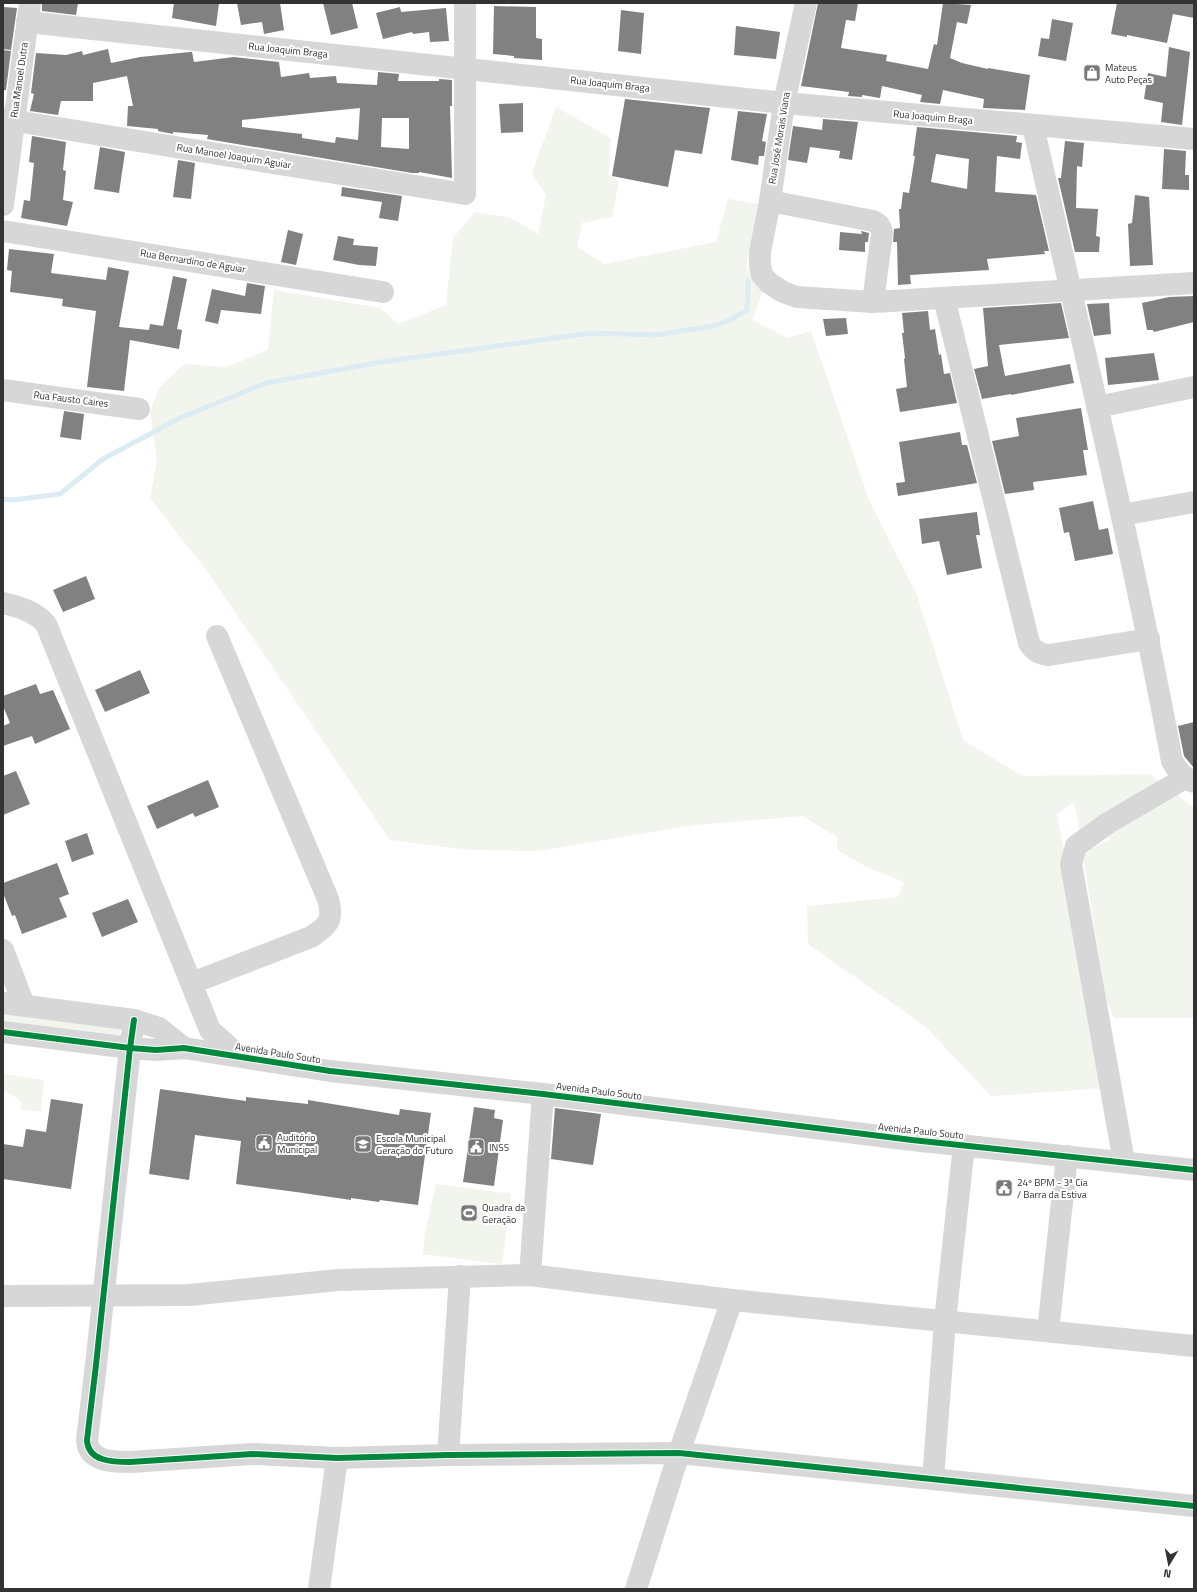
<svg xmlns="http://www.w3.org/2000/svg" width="1197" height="1592" viewBox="0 0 1197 1592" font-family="'Titillium Web',sans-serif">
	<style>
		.green { fill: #f1f5ed }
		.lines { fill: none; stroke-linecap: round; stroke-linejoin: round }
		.stream { stroke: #ddebf3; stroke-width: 5 }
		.building { fill: #818181; fill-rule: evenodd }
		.minor { stroke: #d7d7d7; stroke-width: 22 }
		.cycleway-casing { stroke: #fff; stroke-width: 8 }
		.cycleway { stroke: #00873e; stroke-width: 6 }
		.labels { text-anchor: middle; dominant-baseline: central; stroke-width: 4; stroke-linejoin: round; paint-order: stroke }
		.street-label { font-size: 10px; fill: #333; stroke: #fff }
		.poi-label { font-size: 10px; fill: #333; stroke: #fff; text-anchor: start }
	</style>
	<rect width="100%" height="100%" fill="#fff"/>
	<g class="green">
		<path d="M556,107L611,138L609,175L619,181L612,217L582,223L577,247L604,264L716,242L728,199L758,204L746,267L763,291L752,320L788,338L811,331L869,500L917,595L963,740L1022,776L1150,774L1194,808V1018H1114L1106,999L1083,857L1090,849L1112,838L1081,837L1074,802L1057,814L1109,1089H1092L991,1096L925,1026L808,944L807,906L898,897L904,882L867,867L837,850V837L803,816L694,825L538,851L471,850L390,840L210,575L150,498L157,460L150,412L159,388L184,364L227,367L268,350L274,290L380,308L398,324L446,305L453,238L475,212L511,218L538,234L546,195L532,173Z"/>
		<path d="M3,1011L118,1026L120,1031L119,1037L3,1025Z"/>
		<path d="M3,1074L44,1080L41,1112L21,1109V1102L16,1097L4,1091Z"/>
		<path d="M436,1184L511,1194L502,1264L423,1254L425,1233Z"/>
	</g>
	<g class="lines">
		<path class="stream" d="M3,499L13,500L60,494L103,459L180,418L266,383L381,362L592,333L655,335L714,326L730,320L747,310L748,281"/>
	</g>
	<g class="building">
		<path d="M42,3H78L76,15L42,11Z"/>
		<path d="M174,3H219L216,26L172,18Z"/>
		<path d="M237,3H280L284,30L264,34L262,22L241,25Z"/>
		<path d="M323,3H352L358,28L331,35Z"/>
		<path d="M818,3H858L855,21L846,20L841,48L887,55L886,61L928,69L934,44L937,45L943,3L971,5L967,24L957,22L950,58L962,63L988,69V68L1030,75L1025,110L983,108L984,99L943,90L940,104L920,102L922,95L882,86L880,98L862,95V97L848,96L849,92L801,86Z"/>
		<path d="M1117,3H1194V18L1173,14L1167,43L1127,35V37L1111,34Z"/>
		<path d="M494,6L536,7V38L542,39V60L514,58V56L493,54Z"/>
		<path d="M3,7L17,8L11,50L3,49Z"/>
		<path d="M400,7L401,12L446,8L449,41L430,42L429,32L413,34L412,32L383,39L376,13Z"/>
		<path d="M621,10L644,13L641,54L618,51Z"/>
		<path d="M1052,19L1073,23L1066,61L1038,56L1041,38L1049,39Z"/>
		<path d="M736,26L780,32L776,59L734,55Z"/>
		<path d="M1169,47L1190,52L1182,125L1161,122L1163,103L1144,99L1148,73L1166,77Z"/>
		<path d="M108,49L111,63L140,57L190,52H192L194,62L234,57L279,62L281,77L309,73L310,78L336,76L337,83L377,85L378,72L399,74L398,81H439V79L452,80V106H450L452,178L419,172V173H412L207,139L208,135L173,132V134L158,131V129L127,126L128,106H133L127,76L93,83V101H61L58,115L30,111L34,94L31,93L36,53L66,55L82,51L83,55ZM360,108L358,140L336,137L335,143L302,138V134L242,127V120ZM382,118H409V149L381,147Z"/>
		<path d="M3,50L11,51L6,90H3Z"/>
		<path d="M625,99L710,108L702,154L675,150L668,187L612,176Z"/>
		<path d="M523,103V132L501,133L499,104Z"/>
		<path d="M738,111L767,114L762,141L766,142L764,156H759L758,165L731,160Z"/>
		<path d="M823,119L858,122L852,160L839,158L840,151L810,147L807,163L788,160L793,126L822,130Z"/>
		<path d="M917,127L1017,136L1016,142L1022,143L1020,159L997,156L995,192L1036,195L1049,251H1044L1045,254L987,259L989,270L910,275L911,284L898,285L897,242H893L894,229L900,228L899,209H901L903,192L909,193L915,156H913ZM936,154L969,159L967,189L931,182Z"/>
		<path d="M32,136L66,142L63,170L66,171L63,200L73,202L67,226L21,218L24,200L30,201L34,163L29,162Z"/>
		<path d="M1065,141L1084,143L1082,167L1077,166L1076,208L1098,209L1096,236L1100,237L1099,252H1075L1058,178H1061Z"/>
		<path d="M100,147L125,152L119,193L94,189Z"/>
		<path d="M1164,149L1186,151L1185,175H1189V190L1162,189Z"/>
		<path d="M178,160L195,163L191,199L173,197Z"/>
		<path d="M342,187L402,196L398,221L379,218L382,202L341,196Z"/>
		<path d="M1135,195L1149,197L1153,265L1130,266L1128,224L1132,223Z"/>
		<path d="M288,230L303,234L296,265L281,262Z"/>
		<path d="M861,231L869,233L868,242H865V252L839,250L840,232L862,234Z"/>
		<path d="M338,236L354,239L353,245L378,247L376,266L359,265L333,260Z"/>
		<path d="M9,249L54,254L51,273L106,280L108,267L129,271L119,327L149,330L150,324L163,326L173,276L187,279L177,329L182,330L179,349L130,340L124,391L87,387L96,311L62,306L63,299L10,292L12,271L7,270Z"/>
		<path d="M247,283L265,286L261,314L221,310L218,324L205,321L212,289L245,296Z"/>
		<path d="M1194,296V322L1154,332L1153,330H1147L1142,303L1169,297Z"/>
		<path d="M1061,303L1069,338L999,345L1005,376L1070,364L1074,383L1011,395V394L982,399L974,369L988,366L983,308Z"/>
		<path d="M1109,303L1111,334L1094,336L1087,304Z"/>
		<path d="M928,311L930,330L935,329L939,355L941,354L944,374L950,373L957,403L900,412L896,389L907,387L904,359L905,358L902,333H904L902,313Z"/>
		<path d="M846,318L848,334L826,336L823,319Z"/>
		<path d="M1154,353L1159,380L1108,385L1105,358Z"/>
		<path d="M1081,408L1088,450H1083L1087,475L1033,482L1034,490L1005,494L992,441L1019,436L1016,418Z"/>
		<path d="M64,411L84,414L81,440L60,437Z"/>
		<path d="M960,432L962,445H967L977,483L898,496L896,483L905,482L899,442Z"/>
		<path d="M1093,501L1099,530L1108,528L1113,554L1075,561L1069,532L1064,533L1059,508Z"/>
		<path d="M977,512L980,535H976L982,568L947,575L939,541L922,544L919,519Z"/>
		<path d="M86,576L95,599L63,612L53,590Z"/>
		<path d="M140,670L150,693L105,712L95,690Z"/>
		<path d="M36,684L40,694L53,690L70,729L35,744L32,736L3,746V726L10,723L3,706V696Z"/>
		<path d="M1194,722V768L1184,756L1178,726Z"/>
		<path d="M16,771L30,804L3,815V776Z"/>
		<path d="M208,780L219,807L195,817L193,813L157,829L147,806Z"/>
		<path d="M87,833L94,854L72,862L65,841Z"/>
		<path d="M57,863L69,894L59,898L67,917L22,934L15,915L12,916L3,893V883Z"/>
		<path d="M128,899L138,922L102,937L92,913Z"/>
		<path d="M160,1089L246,1101V1097L308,1104V1100L399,1115L400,1109L431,1113L418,1205L380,1200L379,1202L351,1198V1200L296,1192L236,1184L241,1141L195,1135L189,1180L149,1174Z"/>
		<path d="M51,1099L83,1104L71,1189L3,1179V1144L23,1147L26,1129L46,1132Z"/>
		<path d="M474,1107L495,1110L494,1118L503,1120L494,1186L463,1182Z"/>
		<path d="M555,1108L601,1114L593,1165L551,1159Z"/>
	</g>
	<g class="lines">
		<g class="minor">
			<path d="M806,3L784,103L770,201L760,252V265L762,275L769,283L783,292L797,297L873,302L1194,283"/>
			<path d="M27,22L784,103L1194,139"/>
			<path d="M3,119L465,194V3"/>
			<path d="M1033,126C1081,337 1132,548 1172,761C1178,771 1183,778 1194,782"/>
			<path d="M770,201L873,221C879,224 881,226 882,233L873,302"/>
			<path d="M3,205L30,3"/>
			<path d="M3,231L383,292"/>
			<path d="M944,298L1029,643C1034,651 1039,654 1049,655L1149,639"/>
			<path d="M3,390L139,409"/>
			<path d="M1097,407L1194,387"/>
			<path d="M1122,515L1194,502"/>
			<path d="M3,603C19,607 35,611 46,624L210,1030L239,1056"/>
			<path d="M3,950L24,1005"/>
			<path d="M192,983L311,937C328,926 334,920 328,899L217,636"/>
			<path d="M3,1003L134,1020L159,1028L184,1048"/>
			<path d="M134,1020L130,1048L96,1365L87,1440C88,1462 114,1462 130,1462L252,1454L337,1458L448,1455L679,1453L1194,1506"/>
			<path d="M3,1032L130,1048L156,1050L184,1048L330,1071L543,1094L912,1140L1194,1170"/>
			<path d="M1124,1162L1071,864L1076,846L1108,823L1185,778"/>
			<path d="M530,1275L543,1094"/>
			<path d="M3,1296L190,1295L338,1280L530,1275L732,1300L1194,1346"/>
			<path d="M1048,1331L1067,1156"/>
			<path d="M448,1455L460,1276"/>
			<path d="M933,1479L945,1321L964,1145"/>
			<path d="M319,1589L337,1458"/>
			<path d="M636,1589L679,1453L732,1300"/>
		</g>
		<defs>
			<g id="cycleway">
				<path d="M134,1020L130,1048L96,1365L87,1440C88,1462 114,1462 130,1462L252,1454L337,1458L448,1455L679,1453L1194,1506"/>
				<path d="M3,1032L130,1048L156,1050L184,1048L330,1071L543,1094L912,1140L1194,1170"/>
			</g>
		</defs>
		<use href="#cycleway" class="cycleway-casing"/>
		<use href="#cycleway" class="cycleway"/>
	</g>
	<defs>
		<symbol id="shop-square" viewBox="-11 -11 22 22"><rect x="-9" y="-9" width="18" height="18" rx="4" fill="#7a7a7a" stroke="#fff"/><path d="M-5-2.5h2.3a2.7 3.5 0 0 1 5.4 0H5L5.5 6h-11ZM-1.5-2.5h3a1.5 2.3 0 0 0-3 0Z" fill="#fff"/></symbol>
		<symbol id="civic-square" viewBox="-11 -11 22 22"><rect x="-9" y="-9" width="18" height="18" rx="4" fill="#7a7a7a" stroke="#fff"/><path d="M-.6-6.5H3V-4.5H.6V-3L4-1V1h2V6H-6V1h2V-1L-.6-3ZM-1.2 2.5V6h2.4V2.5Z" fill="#fff"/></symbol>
		<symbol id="school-square" viewBox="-11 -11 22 22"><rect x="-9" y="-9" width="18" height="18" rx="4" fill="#7a7a7a" stroke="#fff"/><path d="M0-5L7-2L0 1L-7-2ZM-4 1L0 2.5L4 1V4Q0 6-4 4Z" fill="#fff"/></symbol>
		<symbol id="stadium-square" viewBox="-11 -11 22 22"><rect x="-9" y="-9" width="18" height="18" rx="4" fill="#7a7a7a" stroke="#fff"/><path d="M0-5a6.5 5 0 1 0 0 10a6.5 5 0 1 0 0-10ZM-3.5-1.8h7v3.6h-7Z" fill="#fff"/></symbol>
	</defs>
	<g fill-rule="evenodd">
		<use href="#shop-square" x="1082" y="63" width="20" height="20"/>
		<use href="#civic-square" x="254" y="1133" width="20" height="20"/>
		<use href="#school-square" x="353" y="1134" width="20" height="20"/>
		<use href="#civic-square" x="466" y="1137" width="20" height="20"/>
		<use href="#civic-square" x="994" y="1178" width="20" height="20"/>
		<use href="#stadium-square" x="459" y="1203" width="20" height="20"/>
	</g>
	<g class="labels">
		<g class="street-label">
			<text transform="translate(288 50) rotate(6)">Rua Joaquim Braga</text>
			<text transform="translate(19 80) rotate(-82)">Rua Manoel Dutra</text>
			<text transform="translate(610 84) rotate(6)">Rua Joaquim Braga</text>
			<text transform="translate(933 117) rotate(5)">Rua Joaquim Braga</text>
			<text transform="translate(779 138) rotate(-81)">Rua José Morais Viana</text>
			<text transform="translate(234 156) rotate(9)">Rua Manoel Joaquim Aguiar</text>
			<text transform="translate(193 261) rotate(9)">Rua Bernardino de Aguiar</text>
			<text transform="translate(71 399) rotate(7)">Rua Fausto Caires</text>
			<text transform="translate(278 1053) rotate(9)">Avenida Paulo Souto</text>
			<text transform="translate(599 1091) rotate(7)">Avenida Paulo Souto</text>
			<text transform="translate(921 1131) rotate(6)">Avenida Paulo Souto</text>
		</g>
		<g class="poi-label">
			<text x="1105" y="67">Mateus<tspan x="1105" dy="12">Auto Peças</tspan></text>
			<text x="277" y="1137">Auditório<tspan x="277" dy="12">Municipal</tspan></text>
			<text x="376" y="1138">Escola Municipal<tspan x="376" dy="12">Geração do Futuro</tspan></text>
			<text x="489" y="1147">INSS</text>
			<text x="1017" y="1182">24º BPM - 3ª Cia<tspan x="1017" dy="12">/ Barra da Estiva</tspan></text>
			<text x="482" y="1207">Quadra da<tspan x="482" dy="12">Geração</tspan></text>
		</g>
	</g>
	<rect width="1197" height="1592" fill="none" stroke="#333333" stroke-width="8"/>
	<g transform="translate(1169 1564) rotate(190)" stroke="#ffffff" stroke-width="3" paint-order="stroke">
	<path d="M0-3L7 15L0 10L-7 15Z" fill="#333333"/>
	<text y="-6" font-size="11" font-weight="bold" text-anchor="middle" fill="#333333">N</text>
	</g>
</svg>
